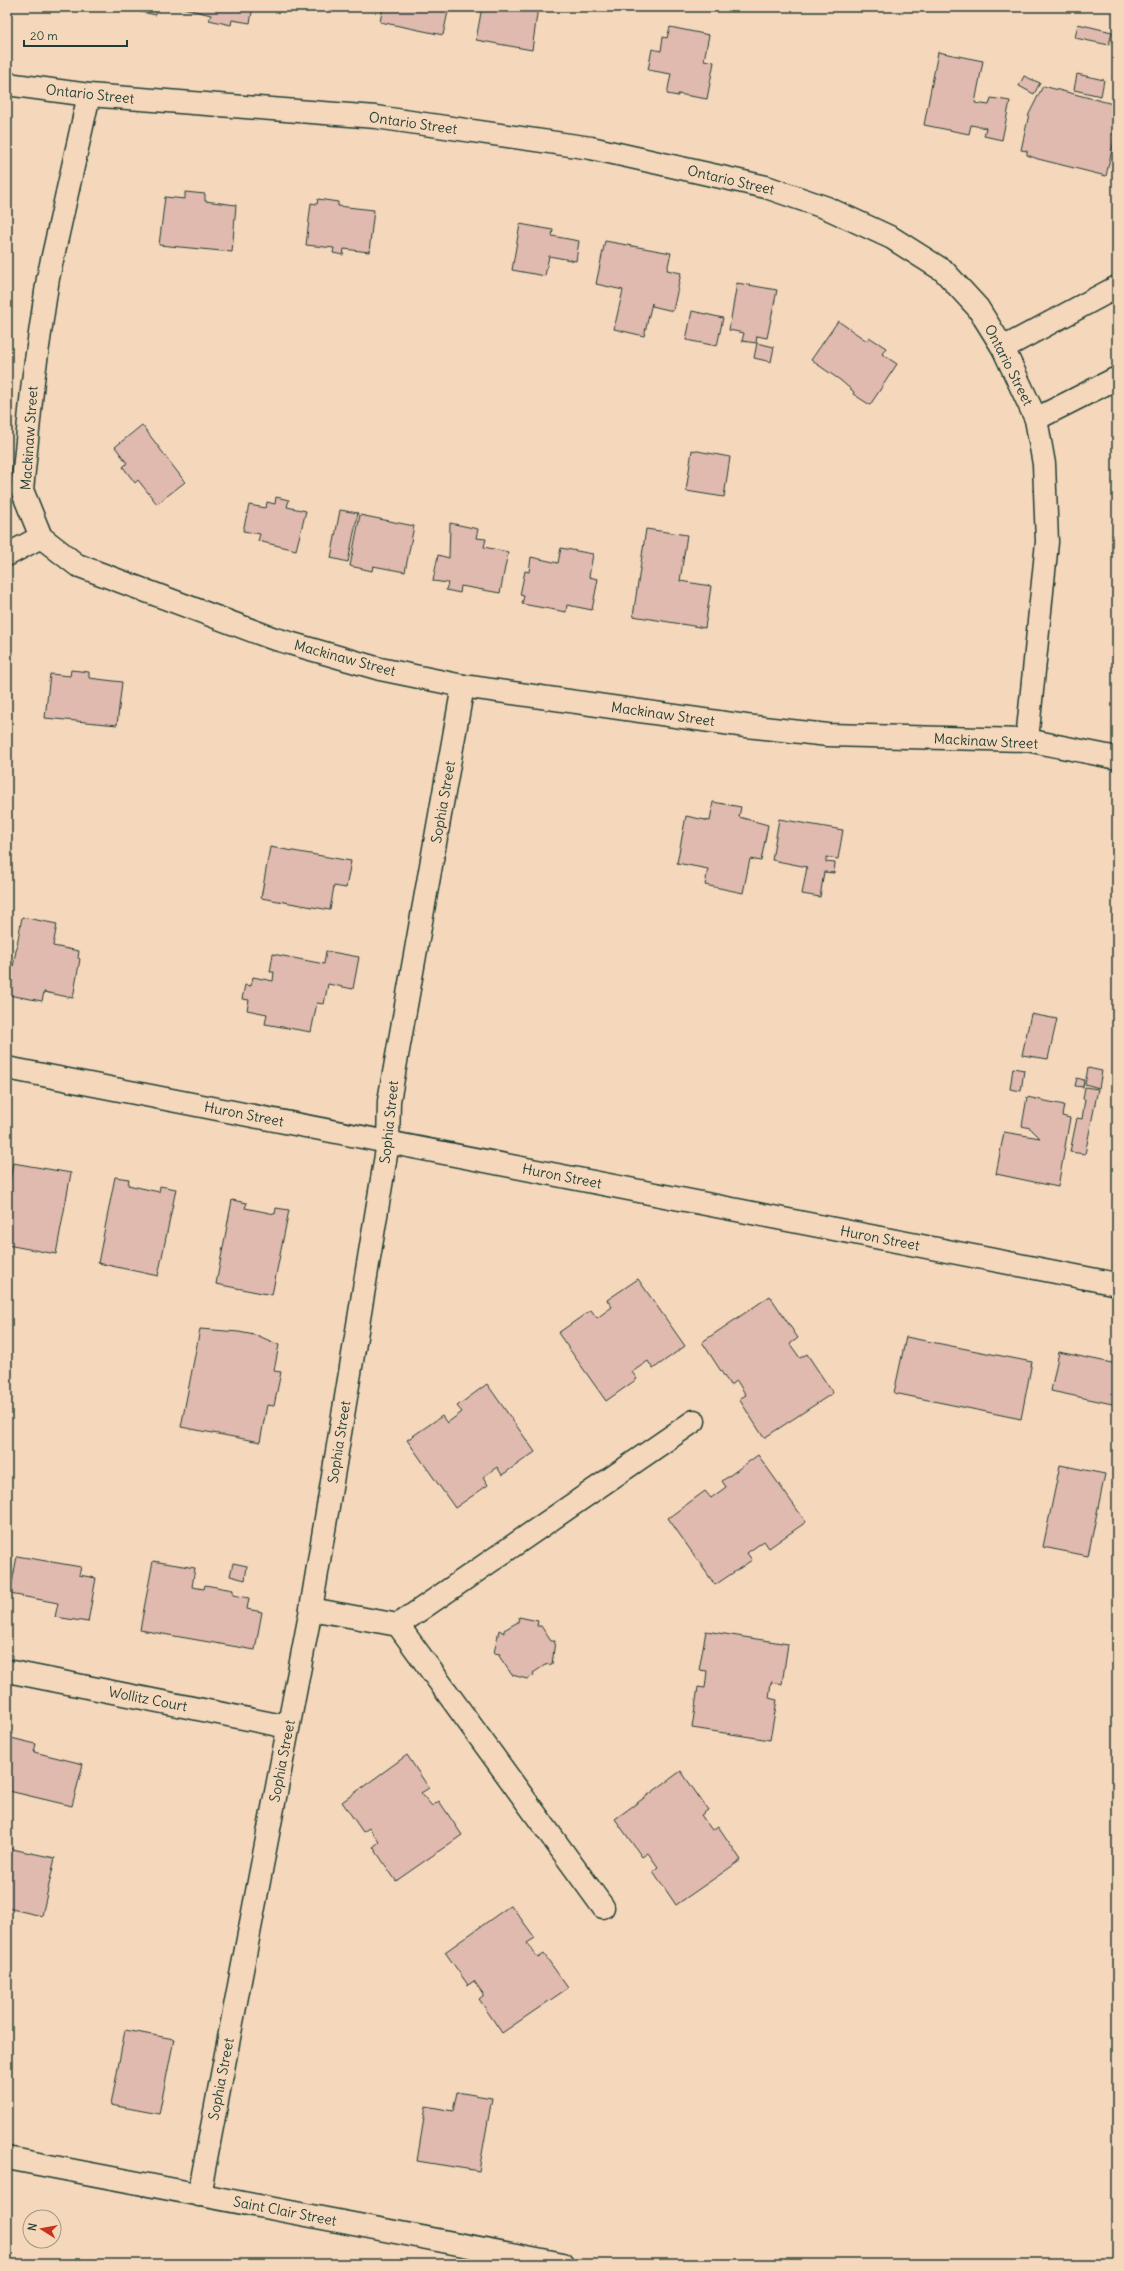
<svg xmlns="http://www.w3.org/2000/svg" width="1124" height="2271" viewBox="0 0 1124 2271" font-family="Delius,sans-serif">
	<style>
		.building { fill: #e0b9af; stroke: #1f3d34 }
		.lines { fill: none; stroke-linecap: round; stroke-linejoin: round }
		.minor-casing { stroke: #1f3d34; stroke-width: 25 }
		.minor { stroke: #f5d8bb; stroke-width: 22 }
		.labels { text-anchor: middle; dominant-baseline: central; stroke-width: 3.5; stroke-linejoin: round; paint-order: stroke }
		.street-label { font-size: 14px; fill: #1f3d34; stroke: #f5d8bb }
	</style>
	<rect width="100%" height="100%" fill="#f5d8bb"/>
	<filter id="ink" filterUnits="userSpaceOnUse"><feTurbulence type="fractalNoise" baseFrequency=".025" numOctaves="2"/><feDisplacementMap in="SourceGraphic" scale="8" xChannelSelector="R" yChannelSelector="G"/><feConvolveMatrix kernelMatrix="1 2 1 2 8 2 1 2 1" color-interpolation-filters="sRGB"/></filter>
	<g filter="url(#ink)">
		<g class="building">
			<path d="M117,7H158L156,15Z"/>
			<path d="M179,7H253L250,23L232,20L231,25L209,20L211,15Z"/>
			<path d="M383,7H449L443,35L380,22Z"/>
			<path d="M482,7H538L532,50L476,40Z"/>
			<path d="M1078,24L1112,32L1109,45L1075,38Z"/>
			<path d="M670,27L709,35L704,60L714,62L707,99L678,94V96L667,94L671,74L648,70L652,49L661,51L663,37L667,38Z"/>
			<path d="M938,52L983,61L975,103L989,105L991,98L1010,101L1002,140L984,136L986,128L971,125L969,134L924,125Z"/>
			<path d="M1077,74L1104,80L1101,96L1074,90Z"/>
			<path d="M1024,76L1040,83L1034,94L1019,86Z"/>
			<path d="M1043,86L1117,105V119L1113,135L1115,136L1106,176L1038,159L1027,155V151L1021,150L1029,114Z"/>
			<path d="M185,192L205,194V201L236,205L232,252L159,245L165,197L185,199Z"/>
			<path d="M318,199L338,202V206L374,210L369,252L344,249L343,255L333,253L334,248L306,245L311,203L317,204Z"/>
			<path d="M520,224L553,230L552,236L579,241L576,261L549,256L545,276L512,270Z"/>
			<path d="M605,241L671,253L667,270L681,273L673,311L652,306V303L644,336L614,329L623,290L596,284Z"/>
			<path d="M737,283L777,290L767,338L757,336L756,343L742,341L744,333L729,330Z"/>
			<path d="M692,311L723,318L717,346L686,340Z"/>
			<path d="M838,321L867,341L869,337L886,348L882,354L897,364L870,405L853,394L854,392L840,380L811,360Z"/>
			<path d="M757,343L774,347L771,362L754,358Z"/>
			<path d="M142,425L185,482L157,504L138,480L135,483L123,467L127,463L115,447Z"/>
			<path d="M692,450L730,457L724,497L686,491Z"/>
			<path d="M276,497L289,500L287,507L306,511L296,550L258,541L260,534L243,531L249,505L266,508L267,502L275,504Z"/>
			<path d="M340,510L358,513L348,562L331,558Z"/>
			<path d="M360,515L414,526L405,572L373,566L372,571L350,566Z"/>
			<path d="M450,523L478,529L476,538L486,539L484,547L508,552L500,593L461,586L460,593L446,590L448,583L433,581L438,555L449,558Z"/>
			<path d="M646,529L687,535L680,581L711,586L705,628L633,616Z"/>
			<path d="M561,548L593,554L589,577L598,579L592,610L567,605L566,612L522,604L524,596L520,595L525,571L529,572L531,557L558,563Z"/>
			<path d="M71,670L89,672V678L122,682L117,725L45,718L50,674L70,676Z"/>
			<path d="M713,802L741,807L739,817L768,825L761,861L750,859L743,893L705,885L708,869L677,863L686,816L710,821Z"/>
			<path d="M779,819L843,830L838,859L826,857V862L835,863L834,873L824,872L820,897L802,894L807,867L772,860Z"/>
			<path d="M270,847L351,861L346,888L334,886L330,910L261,898Z"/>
			<path d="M22,917L57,924L53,946L79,951L78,958L80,959L73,998L44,992L42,1001L8,995Z"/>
			<path d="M326,951L359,957L353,989L328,984L324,1004L317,1003L311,1032L265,1024L267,1014L247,1010L249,1000L242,999L245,985L251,986L253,977L273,981L274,972H270L273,954L324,964Z"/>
			<path d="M1031,1014L1057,1019L1048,1059L1022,1055Z"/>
			<path d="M1013,1068L1024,1070L1021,1091L1010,1089Z"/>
			<path d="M1088,1068L1102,1071L1099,1088L1085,1084Z"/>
			<path d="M1077,1078L1084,1080L1083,1087L1075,1086Z"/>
			<path d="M1085,1087L1098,1089L1085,1154L1070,1152L1077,1118L1082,1119L1085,1099H1083Z"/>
			<path d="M1027,1097L1064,1105L1062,1116L1070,1118L1058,1187L996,1174L1004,1132L1040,1138L1030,1128L1022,1126Z"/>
			<path d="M13,1163L71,1173L56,1254L7,1245V1195Z"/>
			<path d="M115,1177L129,1179L128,1185L159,1192L160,1186L176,1189L158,1276L98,1263Z"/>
			<path d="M232,1200L247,1203L245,1208L275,1214L276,1208L289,1210L272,1295L216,1284Z"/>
			<path d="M638,1279L685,1346L653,1369L648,1361L632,1372L637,1379L606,1401L558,1333L591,1310L597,1318L612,1307L607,1300Z"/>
			<path d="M770,1296L798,1338L790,1344L800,1358L807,1354L833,1393L764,1438L739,1399L746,1395L737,1381L730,1385L702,1342Z"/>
			<path d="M200,1329L239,1332L259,1336L279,1345L274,1371L281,1372L274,1406L267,1405L260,1442L181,1427Z"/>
			<path d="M906,1337L1032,1362L1021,1419L894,1393Z"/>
			<path d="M1059,1352L1117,1364V1405L1051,1391Z"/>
			<path d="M487,1384L535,1452L502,1475L497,1467L483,1477L488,1485L455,1508L407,1440L442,1416L447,1423L462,1412L457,1406Z"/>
			<path d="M758,1455L806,1522L769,1548L764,1541L747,1553L752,1560L715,1585L668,1518L705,1491L711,1498L726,1487L722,1481Z"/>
			<path d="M1060,1465L1105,1474L1088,1556L1043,1547Z"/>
			<path d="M17,1556L81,1567L79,1575L96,1578L88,1622L55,1617L58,1603L10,1594Z"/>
			<path d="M153,1561L195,1568L192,1587L204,1589L205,1585L233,1590V1595L249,1598L247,1609L262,1612L255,1650L140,1630Z"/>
			<path d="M233,1563L247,1566L245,1580L230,1576Z"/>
			<path d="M519,1617L538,1621L537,1626H541L551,1641H555L552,1664L545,1665L533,1673L534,1675L527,1679L512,1675L499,1656L500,1654L494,1653L499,1630L504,1633V1630L518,1622Z"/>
			<path d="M706,1631L788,1644L782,1684L771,1682L769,1698L777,1700L770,1740L692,1728L698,1687L705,1688L707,1671L699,1670Z"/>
			<path d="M7,1737L36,1744L34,1752L83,1764L72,1806L9,1791L10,1784H7Z"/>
			<path d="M407,1755L429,1788L421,1793L432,1806L439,1801L462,1835L396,1881L373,1847L379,1842L369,1828L363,1832L342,1802Z"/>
			<path d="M681,1771L708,1810L701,1815L712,1830L718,1826L741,1860L676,1905L653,1871L658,1867L648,1853L642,1857L615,1819Z"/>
			<path d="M7,1848L55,1858L42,1916L7,1908Z"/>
			<path d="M511,1905L535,1938L527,1943L538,1958L544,1954L568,1988L502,2033L479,1999L484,1995L474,1981L468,1985L445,1952Z"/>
			<path d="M125,2030L174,2039L159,2114L111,2105Z"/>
			<path d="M457,2092L492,2098L479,2171L417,2161L426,2106L453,2111Z"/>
		</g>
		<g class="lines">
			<defs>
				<g id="minor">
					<path d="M7,84L89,95L376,117L591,148L766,187L827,208L892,238L944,271L978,308L1003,348L1036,419L1044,464L1047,542L1027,740"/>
					<path d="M89,95L48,278L33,381L22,490L41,537L77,565L272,638L380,669L463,686L746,726L828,735L1027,740L1117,758"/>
					<path d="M1003,348L1117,287"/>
					<path d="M1036,419L1117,378"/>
					<path d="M7,555L41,537"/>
					<path d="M7,1068L1117,1284"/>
					<path d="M311,1609L398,1625L603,1907"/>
					<path d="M398,1625L694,1421"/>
					<path d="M7,1671L288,1727"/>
					<path d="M7,2158L563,2264"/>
					<path d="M199,2195L311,1609L388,1143L389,1101L463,686"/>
				</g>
			</defs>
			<use href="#minor" class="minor-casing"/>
			<use href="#minor" class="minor"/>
		</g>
	</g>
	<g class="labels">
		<g class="street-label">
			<text transform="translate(90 94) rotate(6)">Ontario Street</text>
			<text transform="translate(413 123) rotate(8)">Ontario Street</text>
			<text transform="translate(731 180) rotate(13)">Ontario Street</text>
			<text transform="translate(1009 365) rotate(63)">Ontario Street</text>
			<text transform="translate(29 438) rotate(-86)">Mackinaw Street</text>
			<text transform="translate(345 658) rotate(15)">Mackinaw Street</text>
			<text transform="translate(663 714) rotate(8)">Mackinaw Street</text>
			<text transform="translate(986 741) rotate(3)">Mackinaw Street</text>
			<text transform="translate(443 802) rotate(-80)">Sophia Street</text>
			<text transform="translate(244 1114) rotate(11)">Huron Street</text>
			<text transform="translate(389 1122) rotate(-84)">Sophia Street</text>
			<text transform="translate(562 1176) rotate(11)">Huron Street</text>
			<text transform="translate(880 1238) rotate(11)">Huron Street</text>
			<text transform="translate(339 1442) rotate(-81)">Sophia Street</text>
			<text transform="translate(148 1699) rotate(11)">Wollitz Court</text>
			<text transform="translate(282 1761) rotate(-79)">Sophia Street</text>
			<text transform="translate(221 2079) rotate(-79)">Sophia Street</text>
			<text transform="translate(285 2211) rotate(11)">Saint Clair Street</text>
		</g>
	</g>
	<rect width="1124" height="2271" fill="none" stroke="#f5d8bb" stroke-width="24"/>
	<rect x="12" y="12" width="1100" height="2247" fill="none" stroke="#1f3d34" stroke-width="1.5" filter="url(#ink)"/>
	<g transform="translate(42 2229) rotate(281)"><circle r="19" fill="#f5d8bb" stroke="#9f9a85"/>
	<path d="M0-3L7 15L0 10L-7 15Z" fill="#c8321e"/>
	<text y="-6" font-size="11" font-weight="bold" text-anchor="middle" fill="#1f3d34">N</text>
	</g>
	<path d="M24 40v6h103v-6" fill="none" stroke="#1f3d34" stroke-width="2"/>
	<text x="30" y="40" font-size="12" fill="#1f3d34" stroke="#f5d8bb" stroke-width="3" paint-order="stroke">20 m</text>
</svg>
